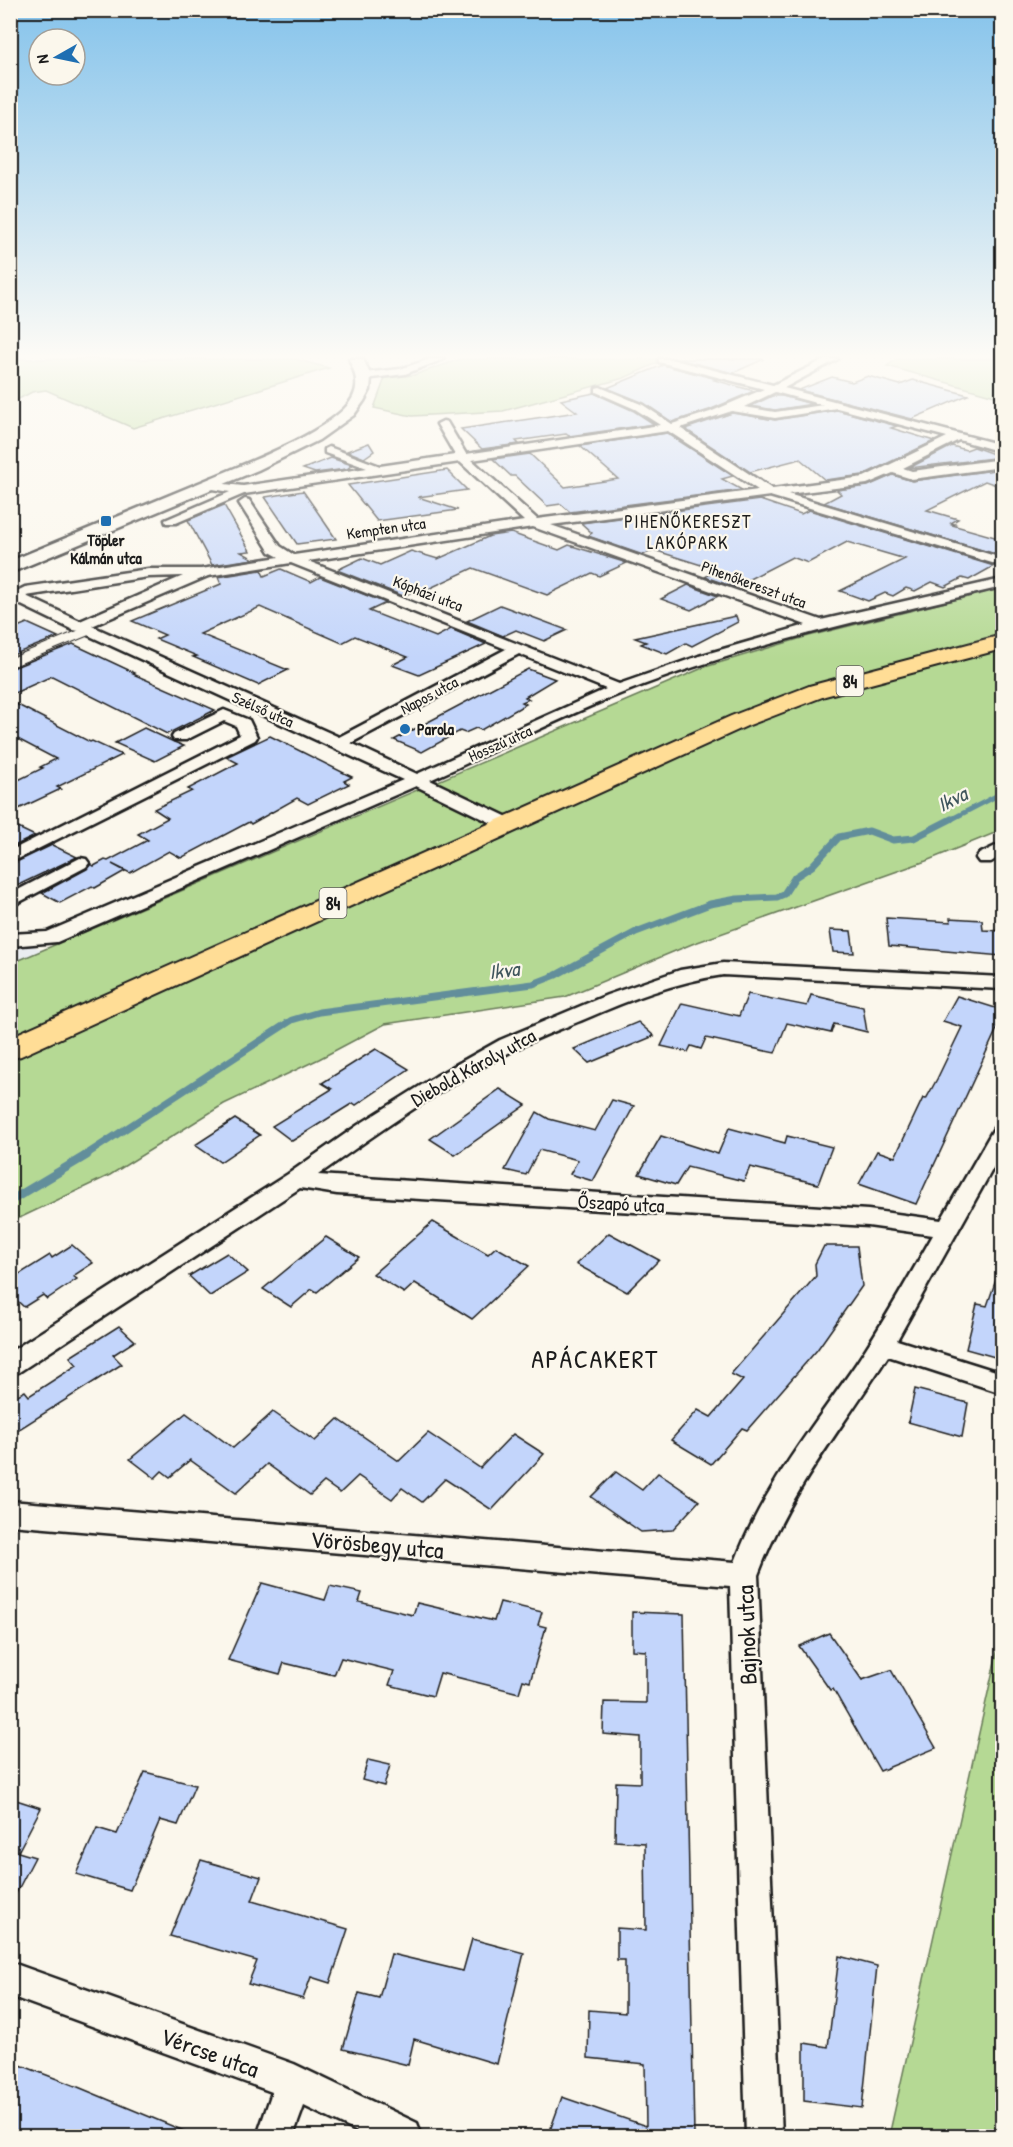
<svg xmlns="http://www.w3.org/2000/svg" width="1013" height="2147" viewBox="0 0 1013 2147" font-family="'Patrick Hand',sans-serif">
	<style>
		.built { fill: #eaedf0 }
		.green { fill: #b5d994; stroke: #687a58; stroke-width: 1.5 }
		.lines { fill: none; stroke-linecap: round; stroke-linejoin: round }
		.stream-far2 { stroke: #628e9b; stroke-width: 5 }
		.stream-far1 { stroke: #628e9b; stroke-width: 7 }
		.stream { stroke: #628e9b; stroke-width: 9 }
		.building { fill: #c3d5fb; stroke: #1c1c1c; stroke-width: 1.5 }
		.lane-casing { stroke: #1c1c1c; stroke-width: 10 }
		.street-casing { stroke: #1c1c1c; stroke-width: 5 }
		.secondary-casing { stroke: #1c1c1c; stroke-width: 5 }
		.primary-casing { stroke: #1c1c1c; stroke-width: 4 }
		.lane { stroke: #fbf7ec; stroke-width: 8 }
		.street { fill: #fbf7ec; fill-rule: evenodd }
		.secondary { fill: #fbf7ec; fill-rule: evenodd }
		.primary { fill: #ffdd96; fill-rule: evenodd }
		.poi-dot { fill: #1f6fb2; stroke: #fbf7ec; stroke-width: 2 }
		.labels { text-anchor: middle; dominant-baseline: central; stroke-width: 4.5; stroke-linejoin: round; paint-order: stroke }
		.far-street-label { font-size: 16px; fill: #1c1c1c; stroke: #fbf7ec }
		.far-poi-label { font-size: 16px; font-weight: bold; fill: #1c1c1c; stroke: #fbf7ec }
		.far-neighbourhood-label { font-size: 18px; letter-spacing: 1.5px; fill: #1c1c1c; stroke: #fbf7ec }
		.shield { fill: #fbf7ec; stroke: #5f5e5a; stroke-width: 1.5 }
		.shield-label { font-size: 18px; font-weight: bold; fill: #1c1c1c }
		.street-label { font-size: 20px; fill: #1c1c1c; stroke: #fbf7ec }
		.water-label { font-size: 21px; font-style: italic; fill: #3f555c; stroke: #fbf7ec }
		.near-street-label { font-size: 24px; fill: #1c1c1c; stroke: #fbf7ec }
		.near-neighbourhood-label { font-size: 26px; letter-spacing: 1.5px; fill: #1c1c1c; stroke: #fbf7ec }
	</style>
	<rect width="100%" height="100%" fill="#fbf7ec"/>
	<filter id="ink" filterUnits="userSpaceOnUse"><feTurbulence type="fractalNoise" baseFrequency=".0167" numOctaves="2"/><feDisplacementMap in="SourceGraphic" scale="12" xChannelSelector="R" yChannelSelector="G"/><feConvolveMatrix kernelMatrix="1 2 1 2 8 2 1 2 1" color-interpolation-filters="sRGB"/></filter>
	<g filter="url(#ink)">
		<path class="built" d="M11,937L43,950L11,964Z"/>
		<g class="green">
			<path d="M11,359H295L329,368L133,428L46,390L32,392L11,403Z"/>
			<path d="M461,359H666L624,378L503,411L412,416L374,408L385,378L414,375Z"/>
			<path d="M897,359H1002V398L887,366Z"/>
			<path d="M1002,588V830L926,861L692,944L565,997L385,1024L319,1059L224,1104L110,1175L11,1222L10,964L705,667L805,637Z"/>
			<path d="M1002,1630V2136H889Z"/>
		</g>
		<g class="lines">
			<path class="stream-far2" d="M948,821L1002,793"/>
			<path class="stream-far1" d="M84,1156L292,1020L319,1012L533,984L556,975L636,932L710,904L737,899L777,897L784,894L795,877L812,866L839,837L869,831L893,840L914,838L951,819"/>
			<path class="stream" d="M10,1201L87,1155"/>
		</g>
		<g class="building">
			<path d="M677,359H764L733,373Z"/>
			<path d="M663,365L717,379L714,380L754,391L709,410L672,422L644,403L607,388Z"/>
			<path d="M868,376L900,385L913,380L968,395L912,419L799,390L832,377L852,382Z"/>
			<path d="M594,393L634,411L654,424L569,436L566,434L516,441L519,444L482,449L461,429L577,412L561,400Z"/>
			<path d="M772,396H782L812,404L775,410L751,406Z"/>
			<path d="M837,410L897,426L891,428L934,441L863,475L825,480L800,459L750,472L685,429L732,413L775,420Z"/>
			<path d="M667,433L733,476L722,479L742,490L570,512L561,504L547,506L515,476H511L493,459L530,454L565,487L618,479L580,446Z"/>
			<path d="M369,443L374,451L364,458L347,451Z"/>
			<path d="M952,446L966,450L974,447L1002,457L909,468Z"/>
			<path d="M331,458L352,465L347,469L315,473L303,469Z"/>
			<path d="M1002,469V487L985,481L927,510L958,519L951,523L955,524L952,525L1002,539V556L824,503L841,494L837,490L868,486L893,475L912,481Z"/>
			<path d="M447,470L467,490L418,497L458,510L377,521L348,485Z"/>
			<path d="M303,491L321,517L336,539L297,544L265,497Z"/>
			<path d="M760,500L801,514L809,510L994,566L969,580L962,578L945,587L932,582L915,591L906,588L893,596L885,593L868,601L840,591L905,559L847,542L808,563L792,557L734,587L705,577L717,570L654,550L643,555L588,536L592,533L581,523Z"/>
			<path d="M224,505L250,551L241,552L254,559L212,565L188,520Z"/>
			<path d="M511,533L559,550L569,545L627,563L599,576L592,573L547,595L473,568L424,591L419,589L403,596L337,570L362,558L380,565L411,551L438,559L490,536Z"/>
			<path d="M281,569L311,582L320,577L386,603L369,611L436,637L451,629L486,644L419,675L392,665L408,657L355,636L342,643L260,607L200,634L288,670L258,685L193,657L197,656L156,639L165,635L132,621L221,584L218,577L261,570L264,576Z"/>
			<path d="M688,585L718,596L691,610L661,599Z"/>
			<path d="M500,605L567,630L544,641L516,630L503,636L467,621Z"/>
			<path d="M736,616L738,622L692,646L686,643L667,654L641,644L646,642L635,638Z"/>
			<path d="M27,623L58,637L10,656V630Z"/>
			<path d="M73,644L135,673L133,674L215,710L167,734L52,676L10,695V669Z"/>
			<path d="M528,669L555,679L525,697L529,699L522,702L526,704L481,730L476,728L465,733L460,731L422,752L394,740Z"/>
			<path d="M10,701L90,742L92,741L122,755L57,787L61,789L10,813V784L43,768L40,767L56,759L10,735Z"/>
			<path d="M144,728L174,742L184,746L155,761L115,743Z"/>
			<path d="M270,736L352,777L344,781L349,784L308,804L297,798L251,824L249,822L181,858L169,851L130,873L112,864L125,871L95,888L92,886L60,903L42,893L87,869L91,864L94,866L105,860L108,861L148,840L138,834L168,818L154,809L192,791L188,789L238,763L226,757Z"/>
			<path d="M10,824L35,836L10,848Z"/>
			<path d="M52,845L77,857L10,889V865Z"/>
			<path d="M886,918L951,922L950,918L982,920L983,930L1002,931V956L889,946Z"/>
			<path d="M830,930L851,931L854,953L833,952Z"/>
			<path d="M748,994L807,1006L811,995L863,1007L867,1032L834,1024L831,1033L787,1023L775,1053L706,1038L701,1049L691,1046L688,1052L661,1046L682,1003L739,1016Z"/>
			<path d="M957,996L1002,1010V1018L916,1204L859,1184L877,1151L895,1157L923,1098L926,1099L937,1079L962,1027L943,1021Z"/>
			<path d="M638,1022L654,1036L589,1063L574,1049Z"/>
			<path d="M376,1049L409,1069L356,1105L353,1103L292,1141L272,1126L332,1089L322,1083Z"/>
			<path d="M500,1089L526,1105L455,1155L430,1139Z"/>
			<path d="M612,1100L634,1106L593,1181L570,1174L578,1160L539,1150L526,1175L505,1170L537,1112L549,1119L595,1131Z"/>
			<path d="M235,1119L260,1135L220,1162L195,1145Z"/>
			<path d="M729,1128L785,1143L787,1136L832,1147L818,1184L750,1167L744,1181L687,1167L676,1185L639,1174L661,1136L718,1154Z"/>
			<path d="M433,1222L488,1254L496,1247L529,1266L472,1319L415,1283L404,1293L373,1274Z"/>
			<path d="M609,1233L659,1260L627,1292L576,1264Z"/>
			<path d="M326,1237L359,1257L317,1292L312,1289L291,1307L263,1289Z"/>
			<path d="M72,1245L93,1263L73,1276L77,1279L47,1299L43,1295L24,1307L10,1294V1280L50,1255L52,1258Z"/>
			<path d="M824,1246H857L862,1286L817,1350L747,1430L742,1428L711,1464L671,1440L698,1410L711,1417L743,1380L731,1374L816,1276L815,1264Z"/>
			<path d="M227,1253L248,1272L210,1296L189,1276Z"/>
			<path d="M999,1271L1002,1272V1359L966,1349L977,1304L987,1306Z"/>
			<path d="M119,1326L135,1341L113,1355L122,1364L10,1435V1399L25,1391L29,1396L77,1365L70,1357Z"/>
			<path d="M915,1389L968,1403L962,1437L908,1422Z"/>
			<path d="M273,1412L315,1441L338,1419L399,1461L428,1433L480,1468L513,1434L544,1454L492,1510L445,1479L422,1502L402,1488L392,1499L358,1476L340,1493L324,1482L310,1495L267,1464L236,1493L190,1460L170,1477L162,1471L155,1478L130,1459L186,1413L233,1448Z"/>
			<path d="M616,1472L642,1490L658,1473L699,1501L672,1530L641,1532L591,1497Z"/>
			<path d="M262,1583L325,1600L330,1586L362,1593L359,1602L413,1615L417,1603L494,1621L500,1602L542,1612L538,1625L546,1627L530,1682L523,1680L519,1693L440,1673L433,1696L389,1685L394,1671L341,1658L334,1675L284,1663L280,1674L228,1660Z"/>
			<path d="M632,1612L684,1614L694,2136H548L562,2097L646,2126L645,2064L588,2058L589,2010L625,2013V1960H617V1928L646,1930L645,1843L615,1841L616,1782L640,1783V1737L603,1734L604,1702L646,1703V1651L632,1650Z"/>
			<path d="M829,1633L862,1680L891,1670L936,1748L880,1771L833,1689L830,1690L799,1646Z"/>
			<path d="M368,1760L390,1765L384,1786L362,1780Z"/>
			<path d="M145,1772L195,1785L178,1825L160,1820L130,1890L76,1874L97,1828L117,1834Z"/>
			<path d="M10,1798L41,1808L18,1852L35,1857L10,1905Z"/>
			<path d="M201,1860L261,1877L252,1901L348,1929L330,1983L311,1977L303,1999L248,1984L257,1961L170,1936Z"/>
			<path d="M472,1939L524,1953L497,2064L414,2039L408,2065L343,2049L359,1993L379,1998L391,1954L463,1971Z"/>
			<path d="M839,1956L877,1966L862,2108L804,2101V2043L828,2047Z"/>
			<path d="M10,2061L78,2087L196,2136H20L10,2133Z"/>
		</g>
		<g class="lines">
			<defs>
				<path id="lane" d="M10,663L88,631"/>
				<g id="street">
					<path d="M430,359H444L405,374L364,379L359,376L364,373L400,369Z"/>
					<path d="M659,359H670L773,385L826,359H838L784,388L1002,445V452L959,440L903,468L912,471L1002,459V467L912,479L893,473L867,484L788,494L1002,558V566L770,496L551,525L821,620L1002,579V587C875,617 747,644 625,692C559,718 495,751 430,780L514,820L517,824L514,828H502L416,786L57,942L10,946V934L47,932L403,780L79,631L73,630L11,600V594L25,587L148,569H201L279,557L270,552L239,503L245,499L249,500L280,546L294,555L524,521L460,462L244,494L176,523H166L165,520L230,492L207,488V482L243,486L367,468L325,453V449L329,447L380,466L455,455L437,424L443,421L447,422L466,454L660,425L635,409L596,392V388L600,387L643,405L672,424L710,412L764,389L659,362ZM775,392L823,405L775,412L744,407ZM837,408L947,437L864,477L772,489L680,428L732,411L775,418ZM668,431L758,490L537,519L472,460ZM533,527L806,625L699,656L619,684L308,561ZM291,563L506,649L339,737L92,626L208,576ZM183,576L80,621L26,596L148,577ZM519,654L606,689L417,774L351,743Z"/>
					<path d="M224,710L249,720L257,737L255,740L10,863V851L240,735L236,726L224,721L186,740H174L172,737L174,734Z"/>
					<path d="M1002,843V855L991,862H979L976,858L979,854Z"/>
					<path d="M80,858L86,859L89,863L86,867L10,907V894Z"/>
					<path d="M723,963L1002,977V989L723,975C675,982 629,1000 585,1019C561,1029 536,1038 514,1050C445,1085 381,1130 318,1175L868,1210L941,1220L994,1128L1002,1126V1152L897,1340L1002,1373V1393L888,1356C842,1428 788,1494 758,1575L782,2136H746L730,1586L10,1525V1501L735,1562C763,1488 812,1428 856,1364C883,1323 908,1279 933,1235L868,1226L337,1194L300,1188L19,1372L10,1375V1352L288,1174L358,1125L436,1076L500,1040L607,995L680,970Z"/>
					<path d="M10,1962L294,2064L417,2123L422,2136H366L304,2106L293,2136H257L272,2092L10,1996Z"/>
				</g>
				<path id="secondary" d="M349,359H363L371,376L370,390L364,401L354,415L319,440L258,470L10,573V561C76,534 141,507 206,480C245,464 314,438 344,409C361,392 358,378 349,359Z"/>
				<path id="primary" d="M1002,635V649L825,696L747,726L21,1056L10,1059V1037L731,716L809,686Z"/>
			</defs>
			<use href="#lane" class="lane-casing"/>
			<use href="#street" class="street-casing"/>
			<use href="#secondary" class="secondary-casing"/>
			<use href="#primary" class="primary-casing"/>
			<use href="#lane" class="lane"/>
			<use href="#street" class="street"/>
			<use href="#secondary" class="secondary"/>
			<use href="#primary" class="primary"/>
		</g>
	</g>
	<linearGradient id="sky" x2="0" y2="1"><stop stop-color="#85c3eb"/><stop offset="0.54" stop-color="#fdfbf6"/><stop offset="1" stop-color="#fdfbf6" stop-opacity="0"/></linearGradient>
	<rect width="1013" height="659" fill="url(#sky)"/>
	<g class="poi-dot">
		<rect x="100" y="515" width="12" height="12" rx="3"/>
		<circle cx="405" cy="729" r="6"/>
	</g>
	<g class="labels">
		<g class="far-street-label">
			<text transform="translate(386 528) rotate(-8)">Kempten utca</text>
			<text transform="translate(754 584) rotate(20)">Pihenőkereszt utca</text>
			<text transform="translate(428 593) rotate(21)">Kópházi utca</text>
			<text transform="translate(429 695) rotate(-28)">Napos utca</text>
			<text transform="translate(263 709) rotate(24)">Szélső utca</text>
			<text transform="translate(500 743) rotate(-24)">Hosszú utca</text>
		</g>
		<g class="far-poi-label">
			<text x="106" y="540">Töpler<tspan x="106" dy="18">Kálmán utca</tspan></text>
			<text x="417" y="729" text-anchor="start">Parola</text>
		</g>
		<g class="far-neighbourhood-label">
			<text x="688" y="521">PIHENŐKERESZT<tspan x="688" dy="21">LAKÓPARK</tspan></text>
		</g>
		<g class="shield">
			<rect x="836.5" y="666" width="27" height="30" rx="4.5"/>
			<rect x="319.5" y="888" width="27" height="30" rx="4.5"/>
		</g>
		<g class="shield-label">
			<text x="850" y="681">84</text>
			<text x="333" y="903">84</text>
		</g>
		<g class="street-label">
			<text transform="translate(473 1067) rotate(-29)">Diebold Károly utca</text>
			<text transform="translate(621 1203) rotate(3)">Őszapó utca</text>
		</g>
		<g class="water-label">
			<text transform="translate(952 799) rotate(-27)">Ikva</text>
			<text transform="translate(504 970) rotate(-7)">Ikva</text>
		</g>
		<g class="near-street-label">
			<text transform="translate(377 1544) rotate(5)">Vörösbegy utca</text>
			<text transform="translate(746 1635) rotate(-92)">Bajnok utca</text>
			<text transform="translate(210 2052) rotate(20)">Vércse utca</text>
		</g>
		<g class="near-neighbourhood-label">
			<text x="595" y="1358">APÁCAKERT</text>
		</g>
	</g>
	<rect width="1013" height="2147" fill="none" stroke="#fbf7ec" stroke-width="36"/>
	<rect x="18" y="18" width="977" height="2111" fill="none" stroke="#1c1c1c" stroke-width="2" filter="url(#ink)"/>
	<g transform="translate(57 57) rotate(261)"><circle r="28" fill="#fbf7ec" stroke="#a29f99" stroke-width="1.5"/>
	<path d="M0-4.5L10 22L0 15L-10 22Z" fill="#1f6fb2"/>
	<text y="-9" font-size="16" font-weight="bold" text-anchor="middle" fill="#1c1c1c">N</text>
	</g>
</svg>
